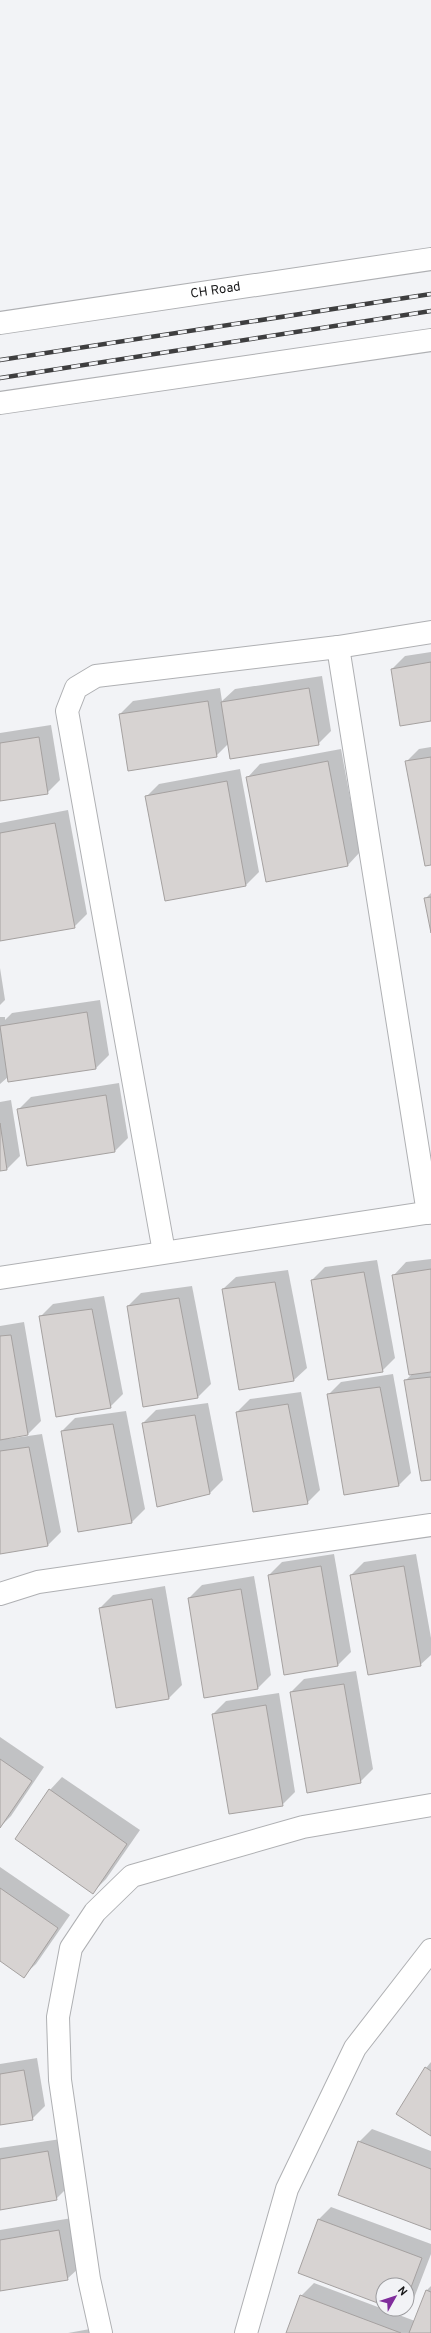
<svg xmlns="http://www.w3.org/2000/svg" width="431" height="2333" viewBox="0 0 431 2333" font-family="Overpass,sans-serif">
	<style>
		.shadow { fill: #0003 }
		.building { fill: #d7d3d2; stroke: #a5a1a0 }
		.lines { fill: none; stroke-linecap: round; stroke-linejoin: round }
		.minor-casing { stroke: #afb0b3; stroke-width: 24 }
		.tertiary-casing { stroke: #afb0b3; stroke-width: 24 }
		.minor { stroke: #fff; stroke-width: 22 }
		.tertiary { stroke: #fff; stroke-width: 22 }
		.rail-casing { stroke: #3e3e3f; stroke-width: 4.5 }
		.rail { stroke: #f2f3f6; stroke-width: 3; stroke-dasharray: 9; stroke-linecap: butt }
		.labels { text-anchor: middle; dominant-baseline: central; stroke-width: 3.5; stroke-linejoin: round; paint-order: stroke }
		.street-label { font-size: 13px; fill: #181819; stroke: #f2f3f6 }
	</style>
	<rect width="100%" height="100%" fill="#f2f3f6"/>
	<g class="shadow">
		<path d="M431,652V720L392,669L405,656Z"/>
		<path d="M322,676L331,731L318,744H228L216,756L120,714L133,701L220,688L222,701L235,689Z"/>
		<path d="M51,725L60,780L47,793L0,800V733Z"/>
		<path d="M431,747V864L406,762L419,749Z"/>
		<path d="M341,749L360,852L348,865L248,777L260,764Z"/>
		<path d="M240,769L259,872L246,885L165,900L146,797L159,784Z"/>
		<path d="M68,810L87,914L74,927L0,940V823Z"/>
		<path d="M431,893V928L425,899Z"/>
		<path d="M0,968L5,1000L0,1005Z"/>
		<path d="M100,1000L109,1055L96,1068L9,1081L8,1077L0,1084V1017H5V1020L12,1013Z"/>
		<path d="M119,1083L128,1138L115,1151L18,1110L31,1097Z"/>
		<path d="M11,1100L20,1156L7,1169L0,1170V1102Z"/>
		<path d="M431,1259V1479L405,1381L412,1374L394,1275L406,1262Z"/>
		<path d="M377,1260L395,1358L382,1371L312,1280L325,1267Z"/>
		<path d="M288,1270L307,1368L294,1380L223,1289L236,1277Z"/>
		<path d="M192,1286L211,1384L198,1397L128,1306L141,1293Z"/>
		<path d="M104,1296L123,1394L110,1407L40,1317L53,1304Z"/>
		<path d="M24,1322L41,1421L28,1434L7,1437V1439L42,1434L61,1532L48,1545L0,1553V1326Z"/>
		<path d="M393,1374L411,1473L398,1486L328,1395L341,1382Z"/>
		<path d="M301,1392L320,1490L307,1503L237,1412L250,1399Z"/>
		<path d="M208,1403L223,1480L210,1493L158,1506L143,1423L156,1410Z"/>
		<path d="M126,1411L145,1509L132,1522L62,1431L75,1418Z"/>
		<path d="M334,1554L351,1652L338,1665L269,1575L282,1562Z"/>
		<path d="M416,1554L431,1638V1655L420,1665L351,1575L364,1562Z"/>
		<path d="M254,1576L271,1675L258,1688L205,1697L189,1598L202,1585Z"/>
		<path d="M165,1586L182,1685L169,1698L117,1707L100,1608L113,1595Z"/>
		<path d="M356,1671L373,1769L360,1782L291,1692L304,1679Z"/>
		<path d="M279,1693L295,1792L282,1805L213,1714L226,1701Z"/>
		<path d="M0,1737L44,1767L11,1816L0,1827Z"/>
		<path d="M62,1777L140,1830L106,1879L93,1892L50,1790Z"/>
		<path d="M0,1867L70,1915L36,1964L23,1976L0,1960Z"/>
		<path d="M37,2058L45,2106L32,2119L0,2124V2064Z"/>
		<path d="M431,2062V2135L426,2068Z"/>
		<path d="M372,2129L431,2151V2229L359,2142Z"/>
		<path d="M61,2139L69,2186L56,2199L0,2209V2148Z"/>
		<path d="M331,2207L431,2244V2254L414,2298L407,2306V2285H383V2304L318,2220Z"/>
		<path d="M72,2218L80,2267L67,2279L0,2290V2230Z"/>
		<path d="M314,2283L415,2321L427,2290L431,2286V2333H287L301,2296Z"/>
		<path d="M90,2329L91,2333H68Z"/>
	</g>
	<g class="building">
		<path d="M431,662V721L400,726L391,669Z"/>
		<path d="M309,688L319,745L230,759L221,702Z"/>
		<path d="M208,701L217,757L128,771L119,714Z"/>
		<path d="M39,737L48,794L0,801V743Z"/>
		<path d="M431,757V865L425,866L405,761Z"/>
		<path d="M328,761L348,866L266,882L246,777Z"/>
		<path d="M227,781L246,886L165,901L145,796Z"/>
		<path d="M55,823L75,928L0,941V833Z"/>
		<path d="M431,897V933L424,898Z"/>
		<path d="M87,1012L96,1069L8,1082L0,1026Z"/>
		<path d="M106,1095L115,1152L27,1166L17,1109Z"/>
		<path d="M0,1123L7,1170L0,1171Z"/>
		<path d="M431,1269V1372L409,1375L392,1275Z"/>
		<path d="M364,1272L383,1372L328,1380L311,1280Z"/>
		<path d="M275,1282L294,1381L239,1390L222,1289Z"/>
		<path d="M179,1298L198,1398L143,1407L127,1306Z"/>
		<path d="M92,1309L111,1408L56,1417L39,1316Z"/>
		<path d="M11,1335L28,1435L0,1440V1336Z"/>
		<path d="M431,1377V1480L421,1481L404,1380Z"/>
		<path d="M380,1387L399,1486L344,1495L327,1394Z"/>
		<path d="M288,1404L308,1504L253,1512L236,1412Z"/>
		<path d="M195,1415L210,1494L157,1507L142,1423Z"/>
		<path d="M113,1424L132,1523L78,1532L61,1431Z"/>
		<path d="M29,1447L48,1546L0,1554V1451Z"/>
		<path d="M321,1566L338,1666L284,1675L268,1575Z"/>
		<path d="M404,1566L421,1666L368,1675L350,1575Z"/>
		<path d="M241,1589L258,1689L204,1698L188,1598Z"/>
		<path d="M152,1599L169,1699L116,1708L99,1608Z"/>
		<path d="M344,1684L361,1783L307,1793L290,1692Z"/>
		<path d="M266,1705L283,1806L229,1814L212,1714Z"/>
		<path d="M0,1759L32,1781L0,1828Z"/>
		<path d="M49,1789L127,1844L93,1894L15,1839Z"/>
		<path d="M0,1888L58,1928L24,1978L0,1961Z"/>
		<path d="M425,2067L431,2071V2136L396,2114Z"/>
		<path d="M24,2070L33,2120L0,2125V2074Z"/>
		<path d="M358,2141L431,2169V2230L338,2195Z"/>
		<path d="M48,2151L57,2200L0,2210V2159Z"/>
		<path d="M318,2219L422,2258L407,2298V2285H383V2305L298,2273Z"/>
		<path d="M59,2230L68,2280L0,2291V2240Z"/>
		<path d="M426,2290L431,2292V2333H409Z"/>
		<path d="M300,2295L401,2333H286Z"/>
	</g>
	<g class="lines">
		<defs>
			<g id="minor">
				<path d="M338,647L428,1213"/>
				<path d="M164,1252L67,711L76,688L96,676L338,647L431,632"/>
				<path d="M0,1278L431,1212"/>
				<path d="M0,1594L38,1582L431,1525"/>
				<path d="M101,2333L89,2279L60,2080L58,2017L71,1948L95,1912L132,1876L303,1827L431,1805"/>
				<path d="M246,2333L287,2189L355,2048L431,1950"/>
			</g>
			<g id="tertiary">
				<path id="s1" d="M0,323L431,259"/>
				<path d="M0,403L431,340"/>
			</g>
		</defs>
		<use href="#minor" class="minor-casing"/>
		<use href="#tertiary" class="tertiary-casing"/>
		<use href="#minor" class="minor"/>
		<use href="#tertiary" class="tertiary"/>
		<defs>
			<g id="rail">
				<path d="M0,360L431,294"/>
				<path d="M0,378L431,311"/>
			</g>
		</defs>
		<use href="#rail" class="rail-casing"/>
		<use href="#rail" class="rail"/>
	</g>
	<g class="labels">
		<g class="street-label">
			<text stroke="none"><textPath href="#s1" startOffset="218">CH Road</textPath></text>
		</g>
	</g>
	<g transform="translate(395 2297) rotate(51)"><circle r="19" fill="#f2f3f6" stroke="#9b9b9e"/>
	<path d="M0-3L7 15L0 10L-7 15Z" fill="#802d9c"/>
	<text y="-6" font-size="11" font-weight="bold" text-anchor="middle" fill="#181819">N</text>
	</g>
</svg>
